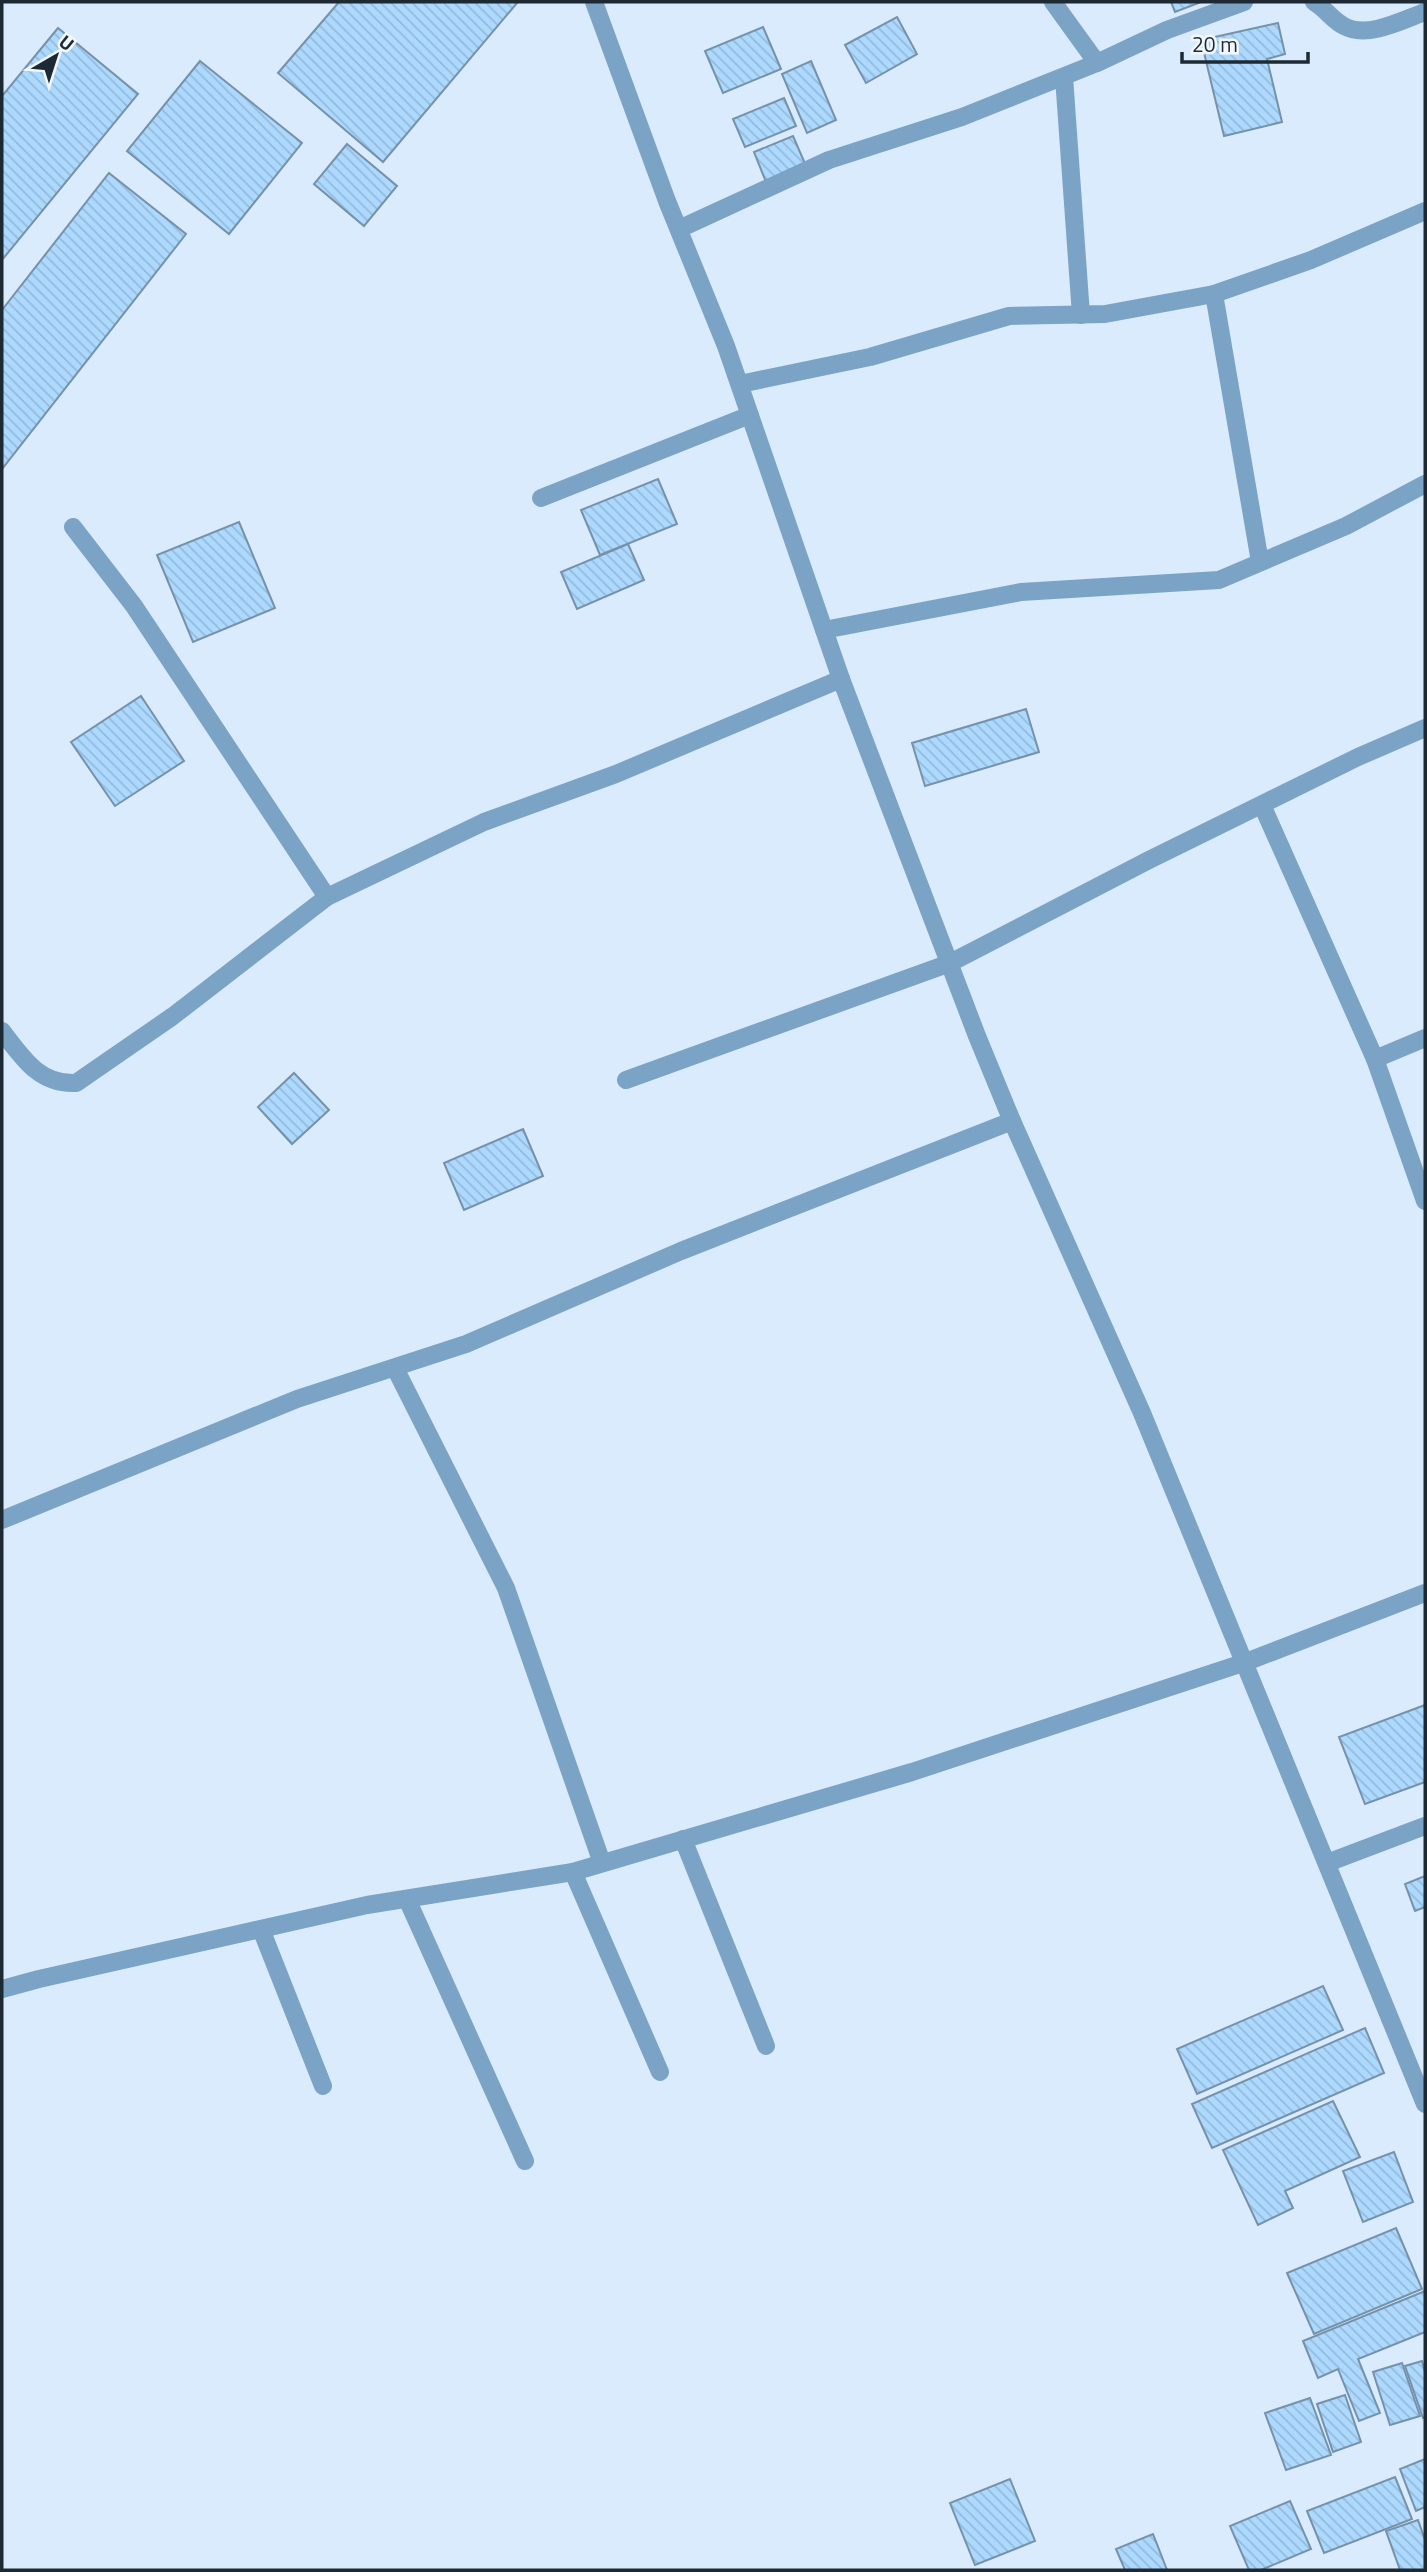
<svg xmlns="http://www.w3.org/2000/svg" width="1427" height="2572" viewBox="0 0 1427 2572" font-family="'Titillium Web',sans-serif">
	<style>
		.building { fill: url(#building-back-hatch); stroke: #7592aa; stroke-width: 2 }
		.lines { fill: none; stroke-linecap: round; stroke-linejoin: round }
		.service { stroke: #7ba3c5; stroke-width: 18 }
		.minor { stroke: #7ba3c5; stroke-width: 18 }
		.tertiary { stroke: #7ba3c5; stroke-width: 18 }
	</style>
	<defs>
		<pattern id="building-back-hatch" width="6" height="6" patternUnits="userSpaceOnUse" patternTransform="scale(1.75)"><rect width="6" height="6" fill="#add9ff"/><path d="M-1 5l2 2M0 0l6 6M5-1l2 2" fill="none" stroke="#94badb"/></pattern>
	</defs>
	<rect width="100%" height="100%" fill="#d9ebfc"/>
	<g class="building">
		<path d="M339,2H515L517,3L383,162L278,73Z"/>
		<path d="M1171,2H1201L1175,12Z"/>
		<path d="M897,17L917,54L866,83L845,45Z"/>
		<path d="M1278,23L1285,54L1267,59L1282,122L1224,136L1201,40Z"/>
		<path d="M763,27L781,69L723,93L705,51Z"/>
		<path d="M58,28L138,94L2,260V96Z"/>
		<path d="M200,61L302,143L229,234L127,151Z"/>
		<path d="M811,61L836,120L807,133L782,74Z"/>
		<path d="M784,98L796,126L745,147L733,119Z"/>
		<path d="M793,136L806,166L766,182L754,152Z"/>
		<path d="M347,144L397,186L364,226L314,184Z"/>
		<path d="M109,173L186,234L2,469V310Z"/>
		<path d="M658,479L677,524L600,555L581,510Z"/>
		<path d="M239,522L275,608L193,642L157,555Z"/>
		<path d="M628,544L644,580L577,609L561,572Z"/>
		<path d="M141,696L184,761L115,806L71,742Z"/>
		<path d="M1026,709L1039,752L925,786L912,743Z"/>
		<path d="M294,1073L329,1110L292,1144L258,1107Z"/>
		<path d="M523,1129L543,1176L464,1210L444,1163Z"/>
		<path d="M1425,1705V1782L1365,1804L1339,1737Z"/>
		<path d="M1425,1876V1907L1415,1911L1405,1884Z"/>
		<path d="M1323,1986L1343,2030L1197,2094L1177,2049Z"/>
		<path d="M1365,2028L1384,2073L1212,2148L1192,2104Z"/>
		<path d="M1333,2101L1360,2157L1285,2191L1293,2208L1258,2225L1223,2150Z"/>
		<path d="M1394,2152L1413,2202L1363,2222L1343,2171Z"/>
		<path d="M1396,2228L1422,2289L1314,2334L1287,2273Z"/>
		<path d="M1425,2291V2332L1358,2359L1380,2413L1359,2421L1338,2369L1318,2378L1303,2341Z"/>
		<path d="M1422,2361L1425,2372V2417L1423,2418L1405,2366Z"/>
		<path d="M1402,2363L1420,2416L1390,2425L1373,2372Z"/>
		<path d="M1345,2395L1361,2442L1333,2452L1317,2404Z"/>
		<path d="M1310,2398L1331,2455L1286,2470L1265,2413Z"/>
		<path d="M1425,2459V2507L1416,2511L1400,2469Z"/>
		<path d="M1395,2477L1412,2519L1324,2553L1307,2511Z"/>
		<path d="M1010,2479L1035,2541L975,2565L950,2503Z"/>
		<path d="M1290,2501L1311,2549L1261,2570H1249L1230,2526Z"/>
		<path d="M1418,2520L1425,2540V2570H1400L1386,2531Z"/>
		<path d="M1153,2534L1167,2570H1125L1116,2549Z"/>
	</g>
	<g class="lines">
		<g class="service">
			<path d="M541,498L750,415"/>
			<path d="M683,1839L766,2046"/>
			<path d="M573,1872L660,2072"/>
			<path d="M407,1899L525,2161"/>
			<path d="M261,1929L323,2086"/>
		</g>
		<g class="minor">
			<path d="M1053,2L1097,63"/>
			<path d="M1314,2C1326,9 1332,20 1344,26C1367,39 1403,20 1425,12"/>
			<path d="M1064,77L1081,315"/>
			<path d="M679,229L829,160L962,117L1097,63L1167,30L1244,2"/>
			<path d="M1214,294L1260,562"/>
			<path d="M740,384L870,357L1009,316L1105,314L1214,294L1311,260L1425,211"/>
			<path d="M73,527L134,606L327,897"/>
			<path d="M824,630L1021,592L1219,580L1346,526L1425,484"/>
			<path d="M1262,805L1375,1059L1425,1038"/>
			<path d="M2,1031C22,1057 39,1085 76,1083L173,1016L327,897L484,822L616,774L841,679"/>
			<path d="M1375,1059L1425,1201"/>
			<path d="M626,1080L950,963L1149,860L1358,757L1425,728"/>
			<path d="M395,1368L506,1588L602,1863"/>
			<path d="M2,1520L297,1399L466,1344L681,1251L1012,1121"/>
			<path d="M1327,1863L1425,1826"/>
			<path d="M2,1989L39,1979L367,1905L573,1872L912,1772L1246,1662L1425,1593"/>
		</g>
		<path class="tertiary" d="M594,2L667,201L726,346L841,679L977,1036L1012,1121L1142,1413L1425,2104"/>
	</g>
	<rect width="1427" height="2572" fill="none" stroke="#1d2933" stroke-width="7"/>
	<g transform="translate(56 56) rotate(39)" stroke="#f1f7fc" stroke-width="5" paint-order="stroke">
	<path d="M0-5L12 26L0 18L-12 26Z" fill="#1d2933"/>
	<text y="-10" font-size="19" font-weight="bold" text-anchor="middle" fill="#1d2933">U</text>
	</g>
	<path d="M1182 52v10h126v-10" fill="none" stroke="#1d2933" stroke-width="3.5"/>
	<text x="1192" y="52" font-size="21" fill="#1d2933" stroke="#f1f7fc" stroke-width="5" paint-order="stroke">20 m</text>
</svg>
